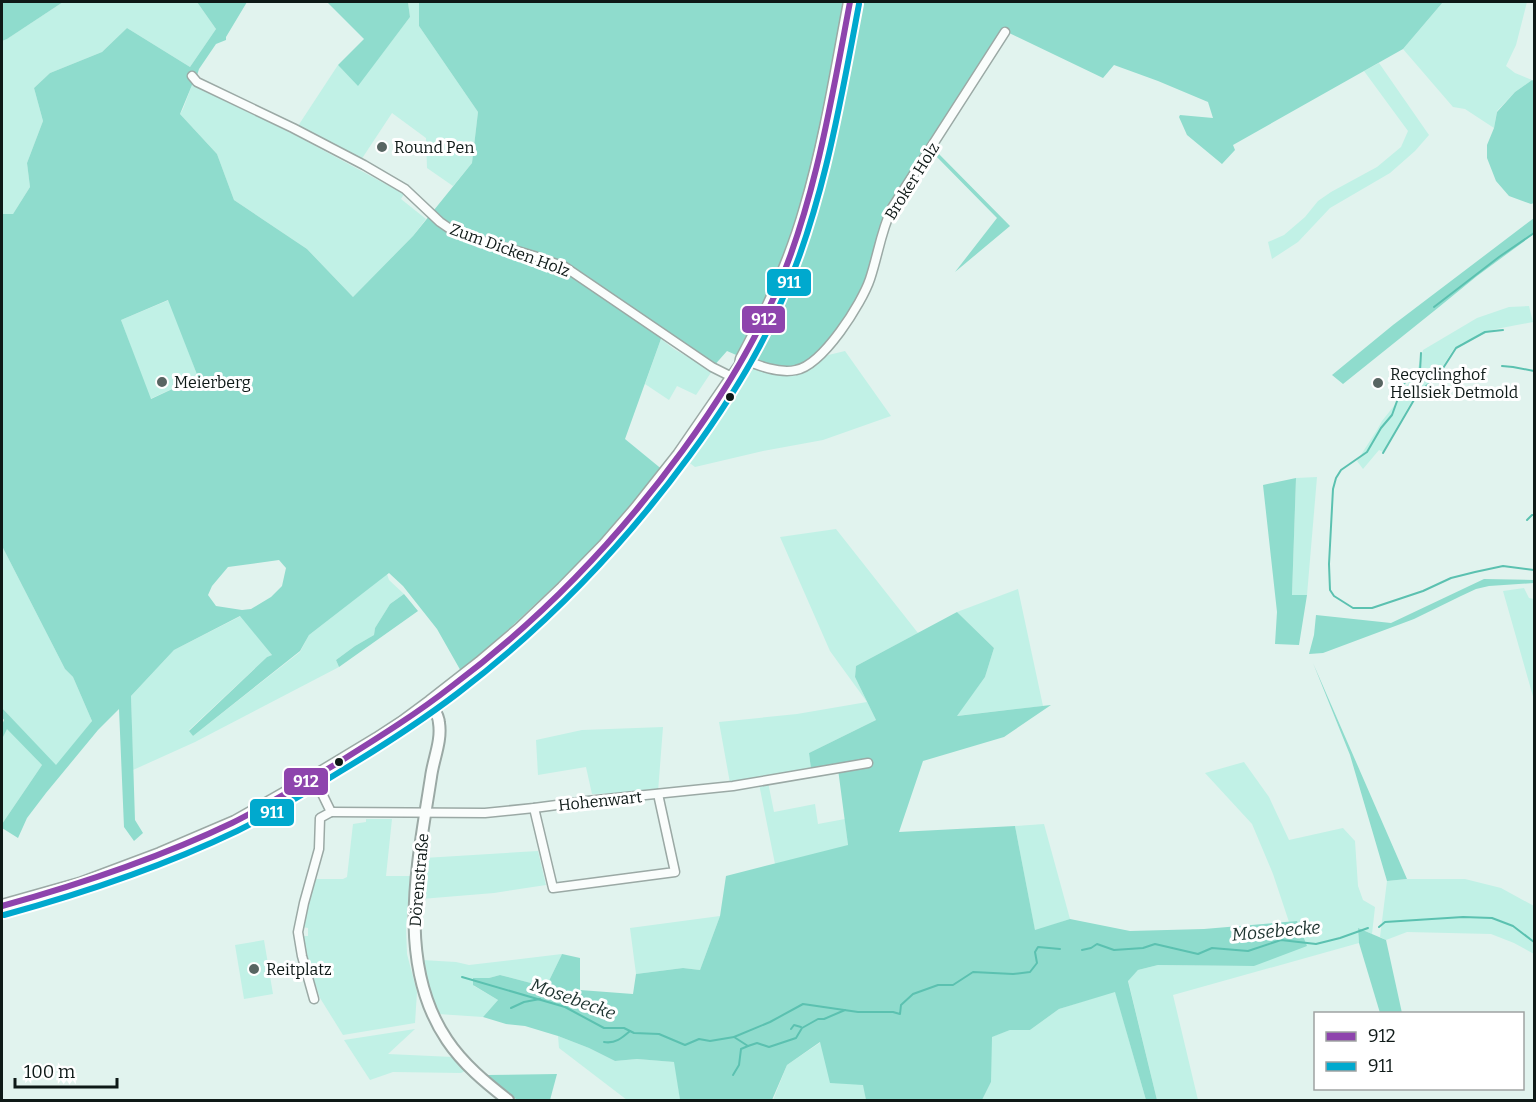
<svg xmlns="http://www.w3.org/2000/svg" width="1536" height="1102" viewBox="0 0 1536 1102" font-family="Bitter,serif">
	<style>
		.green { fill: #c1f1e6 }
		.forest { fill: #8fdccd; fill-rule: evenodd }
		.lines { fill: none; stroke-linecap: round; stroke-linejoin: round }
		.stream { stroke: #5bc1b0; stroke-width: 2 }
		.minor-casing { stroke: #9ba9a5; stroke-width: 11 }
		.tertiary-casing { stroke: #9ba9a5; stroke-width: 14 }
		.secondary-casing { stroke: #9ba9a5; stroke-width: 15 }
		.minor { stroke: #fafdfc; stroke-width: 8 }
		.tertiary { stroke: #fafdfc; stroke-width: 10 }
		.secondary { stroke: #fafdfc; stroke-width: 12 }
		.bus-1-casing { stroke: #fff; stroke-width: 10 }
		.bus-2-casing { stroke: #fff; stroke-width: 10 }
		.bus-1 { stroke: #8e44ad; stroke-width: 6 }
		.bus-2 { stroke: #00a9ce; stroke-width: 6 }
		.poi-dot { fill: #586562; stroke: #fff; stroke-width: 2 }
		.bus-dot { fill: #0e1917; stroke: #fff; stroke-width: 2 }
		.labels { text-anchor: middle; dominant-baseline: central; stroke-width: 6; stroke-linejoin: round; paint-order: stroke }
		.poi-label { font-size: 16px; fill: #0e1917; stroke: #fff; text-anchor: start }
		.street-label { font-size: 16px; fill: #0e1917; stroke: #fff }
		.water-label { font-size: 18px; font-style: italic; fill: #1e332f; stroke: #fff }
		.line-badge { stroke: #fff; stroke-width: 2 }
		.badge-label { font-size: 16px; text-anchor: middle; font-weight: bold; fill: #fff }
	</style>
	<rect width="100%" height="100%" fill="#e1f3ee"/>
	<g class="green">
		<path d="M63,2H197L216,29L190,67L127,28L102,52L50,73L34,88L43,121L27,163L30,187L13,214H2V41L7,39Z"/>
		<path d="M408,2H419V26L478,112L472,163L453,186L427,168L426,138L392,113L361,160L298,126L338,65L358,85L410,17Z"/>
		<path d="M1443,2H1527L1516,45L1506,66L1515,73L1532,80L1515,92L1497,111L1494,128L1465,109L1453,107L1403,49Z"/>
		<path d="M1379,63L1429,135L1415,151L1390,173L1330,208L1298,242L1272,259L1268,242L1284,235L1305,217L1318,201L1331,192L1377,167L1401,147L1408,131L1364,71Z"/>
		<path d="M192,85L293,134L404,194L401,199L426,219L413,236L353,297L307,249L234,200L217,154L180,114L183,109Z"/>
		<path d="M169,300L198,377L150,399L121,320Z"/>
		<path d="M1529,306L1533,322L1496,329L1462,343L1453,350L1438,374L1419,391L1410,404L1383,452L1379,450L1363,469L1357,461L1377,430L1382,421L1397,402L1402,391L1416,375L1423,350L1477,318L1509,307Z"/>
		<path d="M661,339L674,349L712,371L696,395L677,386L669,400L645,384Z"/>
		<path d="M845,351L891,416L823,440L763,451L695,467L687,461L724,409L751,367L820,357Z"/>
		<path d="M1317,477L1307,595H1292L1296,478Z"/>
		<path d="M836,529L918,633L856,666L855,677L876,720L809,753L811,769L730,783L719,722L797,714L867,702L830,651L780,537Z"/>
		<path d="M2,546L65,669L73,677L92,721L56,766L2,708Z"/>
		<path d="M387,574L389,580L404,594L390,604L375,628L374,635L355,646L336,660L339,667L195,742L133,770L131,696L174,650L241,616L272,655L267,657L189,730L193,736L300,652L309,635Z"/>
		<path d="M1524,588L1529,598L1534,599V700L1503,591Z"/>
		<path d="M1018,589L1043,706L956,716L985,677L994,648L957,612Z"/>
		<path d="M663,727L658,792L592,794L586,767L538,775L536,740L582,730Z"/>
		<path d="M7,728L42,765L2,824V739Z"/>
		<path d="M1244,762L1269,797L1289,840L1343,828L1355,841L1358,886L1363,900L1375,907L1372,934L1358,928L1359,943L1173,995L1198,1100H1157L1128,980L1138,970L1158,965L1254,966L1297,921L1289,922L1273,874L1252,824L1205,773Z"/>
		<path d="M768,782L774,812L815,804L818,824L845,819L848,846L775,864L759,784Z"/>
		<path d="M366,819H392L386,876H410L406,928L407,954L417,992L415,1023L343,1035L320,998L305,953L303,936H308V928L302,927L315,879H343L347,877L353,824L366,822Z"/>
		<path d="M1044,824L1070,919L1035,931L1015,826Z"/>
		<path d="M538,851L546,885L494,893L421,899L424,858Z"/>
		<path d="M1407,879H1465L1501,888L1534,906V954L1514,943L1491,934L1407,932L1386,940L1380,937L1387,881Z"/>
		<path d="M720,916L700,970L683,968L636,974L630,928Z"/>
		<path d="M264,940L273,994L244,999L235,945Z"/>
		<path d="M562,954L546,987L500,975L489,978H474V986L498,1000L483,1017L438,1014L427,988L422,960L456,962L469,965Z"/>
		<path d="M1115,991L1146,1100H982L991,1082V1037L1010,1030H1030L1059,1009Z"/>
		<path d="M415,1029L388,1054L453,1057L465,1071L461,1073L393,1072L370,1080L344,1040Z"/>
		<path d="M558,1036L589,1048L615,1061L637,1059L675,1062L680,1100H627L559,1048Z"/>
		<path d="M821,1042L864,1085L866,1100H773L787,1065Z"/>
	</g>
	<g class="forest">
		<path d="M2,2H63L7,39L2,41Z"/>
		<path d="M197,2H247L226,37V40L216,44L199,69L195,82L192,85L180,114L217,154L234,200L307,249L353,297L413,236L472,163L478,112L419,26V2H1443L1403,49L1233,145L1235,150L1222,164L1187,135L1179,117L1180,115L1213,118L1208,102L1158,81L1114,65L1103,78L1005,31L891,208L869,279L845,320L817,356L792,369L750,361L727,351L712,368L662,336L625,439L664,471L581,561L462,673L437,629L403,586L389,573L309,635L300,651L193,736L189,731L267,657L272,655L240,616L174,650L131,696L135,820L143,833L134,841L124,827L119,709L98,730L46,793L27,818L18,838L2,828V824L42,765L7,729L2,739V725L4,720L2,717V708L56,765L92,721L73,677L65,669L2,546V214H13L30,187L27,163L43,121L34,88L50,73L102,52L127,28L190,67L216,29ZM168,300L198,377L151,399L121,320ZM279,560L286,568L282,586L271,597L251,609L242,610L216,606L208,595L212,586L228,567Z"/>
		<path d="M327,2H408L410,17L358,86L338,65L364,39Z"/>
		<path d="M1532,80L1534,81V203L1531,204L1509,196L1496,181L1487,158V145L1494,128L1497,112L1515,92Z"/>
		<path d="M934,149L1010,226L955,272L997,218L932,152Z"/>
		<path d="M1534,218V234L1477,276L1439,307L1343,384L1332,375L1393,325Z"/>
		<path d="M1296,478L1292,595H1307L1299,645L1275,644L1277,612L1263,485Z"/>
		<path d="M1484,579L1534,580V583L1489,586L1476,589L1461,596L1414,619L1323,653L1309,654L1314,635L1316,615L1391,623Z"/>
		<path d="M404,594L418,611L339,667L336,660L355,646L374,635L375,628L390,604Z"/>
		<path d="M957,612L994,648L985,677L957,716L1051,705L1004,737L923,761L899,832L1015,826L1035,930L1070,919L1130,931L1204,929L1297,921L1307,946L1254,966L1158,965L1138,970L1128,981L1157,1100H1146L1115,992L1059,1009L1030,1030H1010L992,1037L991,1082L982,1100H866L863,1085L830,1083L820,1042L787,1065L772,1100H680L674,1062L637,1059L615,1061L589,1048L558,1036L525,1026L506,1024L483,1017L498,1000L473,985V978H489L500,975L546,987L562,954L580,958V990L633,994L636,974L683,968L700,970L720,916L726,876L848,845L838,769H811L809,753L876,720L855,677L856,666Z"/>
		<path d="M1313,663L1407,879L1387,881L1350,755Z"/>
		<path d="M1358,928L1386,940L1402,1013H1380L1359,943Z"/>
		<path d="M557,1074L550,1100H517L487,1075Z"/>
	</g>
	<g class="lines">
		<g class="stream">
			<path d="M1434,307L1499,257L1534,233"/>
			<path d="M1421,353L1420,371L1406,380L1401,390L1392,415L1381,428L1367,452L1341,470L1336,478L1333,489L1329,564L1330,590L1334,596L1353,608H1372L1423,591L1451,578L1475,572L1503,566L1534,570"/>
			<path d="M1502,366L1513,367L1534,371"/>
			<path d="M1383,453L1418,393L1438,376L1456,348L1485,332L1503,330"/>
			<path d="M1527,520L1532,515H1534"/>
			<path d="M1379,927L1385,922L1463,917L1492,918L1513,926L1534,942"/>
			<path d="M1082,950L1091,948L1097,944L1114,950L1143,948L1155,944L1198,954L1212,948L1248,951L1281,940L1316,944L1340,938L1368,928"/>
			<path d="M462,977L565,1007L604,1028H624L634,1033L659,1034L685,1045L699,1039L710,1041L734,1037L770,1022L803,1004L858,1012H893L900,1014L901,1005L913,994L938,985H953L973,972L1013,974L1030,972L1037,963L1035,952L1038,947L1060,949"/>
			<path d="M511,1008L524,1002L540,999"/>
			<path d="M791,1029L794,1025L801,1027"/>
			<path d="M734,1037L748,1046L757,1043L769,1047L796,1038L802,1028L818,1019H824L845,1010"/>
			<path d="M604,1042C615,1044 622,1038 630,1031"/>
			<path d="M733,1075L739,1065L741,1049L748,1046"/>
		</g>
		<defs>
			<g id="minor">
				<path d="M192,76L197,82L293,128L364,165L405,189L440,222L456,233L534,256L565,267L712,367L732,377"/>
				<path d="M742,359C757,365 779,374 796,370C823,365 862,303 870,279C878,255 881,231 892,208L1005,32"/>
				<path d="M314,777L331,812L320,818L319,849L304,903L298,932L302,956L314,999"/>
				<path d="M534,808L553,888L675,872L658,794"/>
				<path d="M331,812L485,813L534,808L587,801L733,786L868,763"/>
			</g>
			<path id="tertiary" d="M430,702C434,709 439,716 439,723C442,741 433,760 431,777C418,862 395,963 447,1040C463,1064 486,1083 508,1100"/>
			<path id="secondary" d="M2,906L80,884L160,854L235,822L314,777L377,739L403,722L430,702L480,663L520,629L563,588L605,545L637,508L679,455L741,365L742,359C768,311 791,261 806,208C826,141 837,70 850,2"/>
		</defs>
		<use href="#minor" class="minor-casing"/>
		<use href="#tertiary" class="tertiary-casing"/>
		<use href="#secondary" class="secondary-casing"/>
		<use href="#minor" class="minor"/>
		<use href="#tertiary" class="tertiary"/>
		<use href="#secondary" class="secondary"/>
		<defs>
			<path id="bus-1" d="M2,906C81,884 159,858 232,823C268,805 302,784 336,764C376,739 415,715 452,686C540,620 618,539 683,450C718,402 750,351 774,297C815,203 831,102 850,2"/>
			<path id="bus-2" d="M4,915C84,893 162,867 237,831C273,813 307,792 341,771C381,747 420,722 458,693C546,626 624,545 690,455C726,406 758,356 782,300C823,206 840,105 859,4"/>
		</defs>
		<use href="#bus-1" class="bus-1-casing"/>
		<use href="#bus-2" class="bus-2-casing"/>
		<use href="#bus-1" class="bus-1"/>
		<use href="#bus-2" class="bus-2"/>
	</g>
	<g class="poi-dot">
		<circle cx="382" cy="147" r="6"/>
		<circle cx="162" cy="382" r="6"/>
		<circle cx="1378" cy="383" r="6"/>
		<circle cx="254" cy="969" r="6"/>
	</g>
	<g class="bus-dot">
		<circle cx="730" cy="397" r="5"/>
		<circle cx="339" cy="762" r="5"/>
	</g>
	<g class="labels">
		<g class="poi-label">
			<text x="394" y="147">Round Pen</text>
			<text x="1390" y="374">Recyclinghof<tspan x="1390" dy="18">Hellsiek Detmold</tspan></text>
			<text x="174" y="382">Meierberg</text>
			<text x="266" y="969">Reitplatz</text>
		</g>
		<g class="street-label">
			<text transform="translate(912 181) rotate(-58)">Broker Holz</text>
			<text transform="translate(510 250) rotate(20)">Zum Dicken Holz</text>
			<text transform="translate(600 801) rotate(-6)">Hohenwart</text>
			<text transform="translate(419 880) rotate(-85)">Dörenstraße</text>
		</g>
		<g class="water-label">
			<text transform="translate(1276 931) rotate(-5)">Mosebecke</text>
			<text transform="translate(573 999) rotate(20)">Mosebecke</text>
		</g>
	</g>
	<g class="line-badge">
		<rect x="766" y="268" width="46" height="29" rx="6" fill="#00a9ce"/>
		<rect x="741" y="305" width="45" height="29" rx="6" fill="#8e44ad"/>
		<rect x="283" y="767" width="46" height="29" rx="6" fill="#8e44ad"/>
		<rect x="249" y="798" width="46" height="29" rx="6" fill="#00a9ce"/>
	</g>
	<g class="badge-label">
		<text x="789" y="288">911</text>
		<text x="764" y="325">912</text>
		<text x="306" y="787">912</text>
		<text x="272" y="818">911</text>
	</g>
	<rect width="1536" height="1102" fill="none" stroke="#0e1917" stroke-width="6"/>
	<rect x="1314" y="1012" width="210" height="78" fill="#ffffff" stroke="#9fa3a2" stroke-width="1.5"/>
	<rect x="1326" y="1032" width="30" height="9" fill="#8e44ad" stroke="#9fa3a2" stroke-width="1.5"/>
	<text x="1368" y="1042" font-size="18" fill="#0e1917">912</text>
	<rect x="1326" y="1062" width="30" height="9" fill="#00a9ce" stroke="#9fa3a2" stroke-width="1.5"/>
	<text x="1368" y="1072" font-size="18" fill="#0e1917">911</text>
	<path d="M15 1078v9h102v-9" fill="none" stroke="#0e1917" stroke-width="3"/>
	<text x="24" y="1078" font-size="18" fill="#0e1917" stroke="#ffffff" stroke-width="4.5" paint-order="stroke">100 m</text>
</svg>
